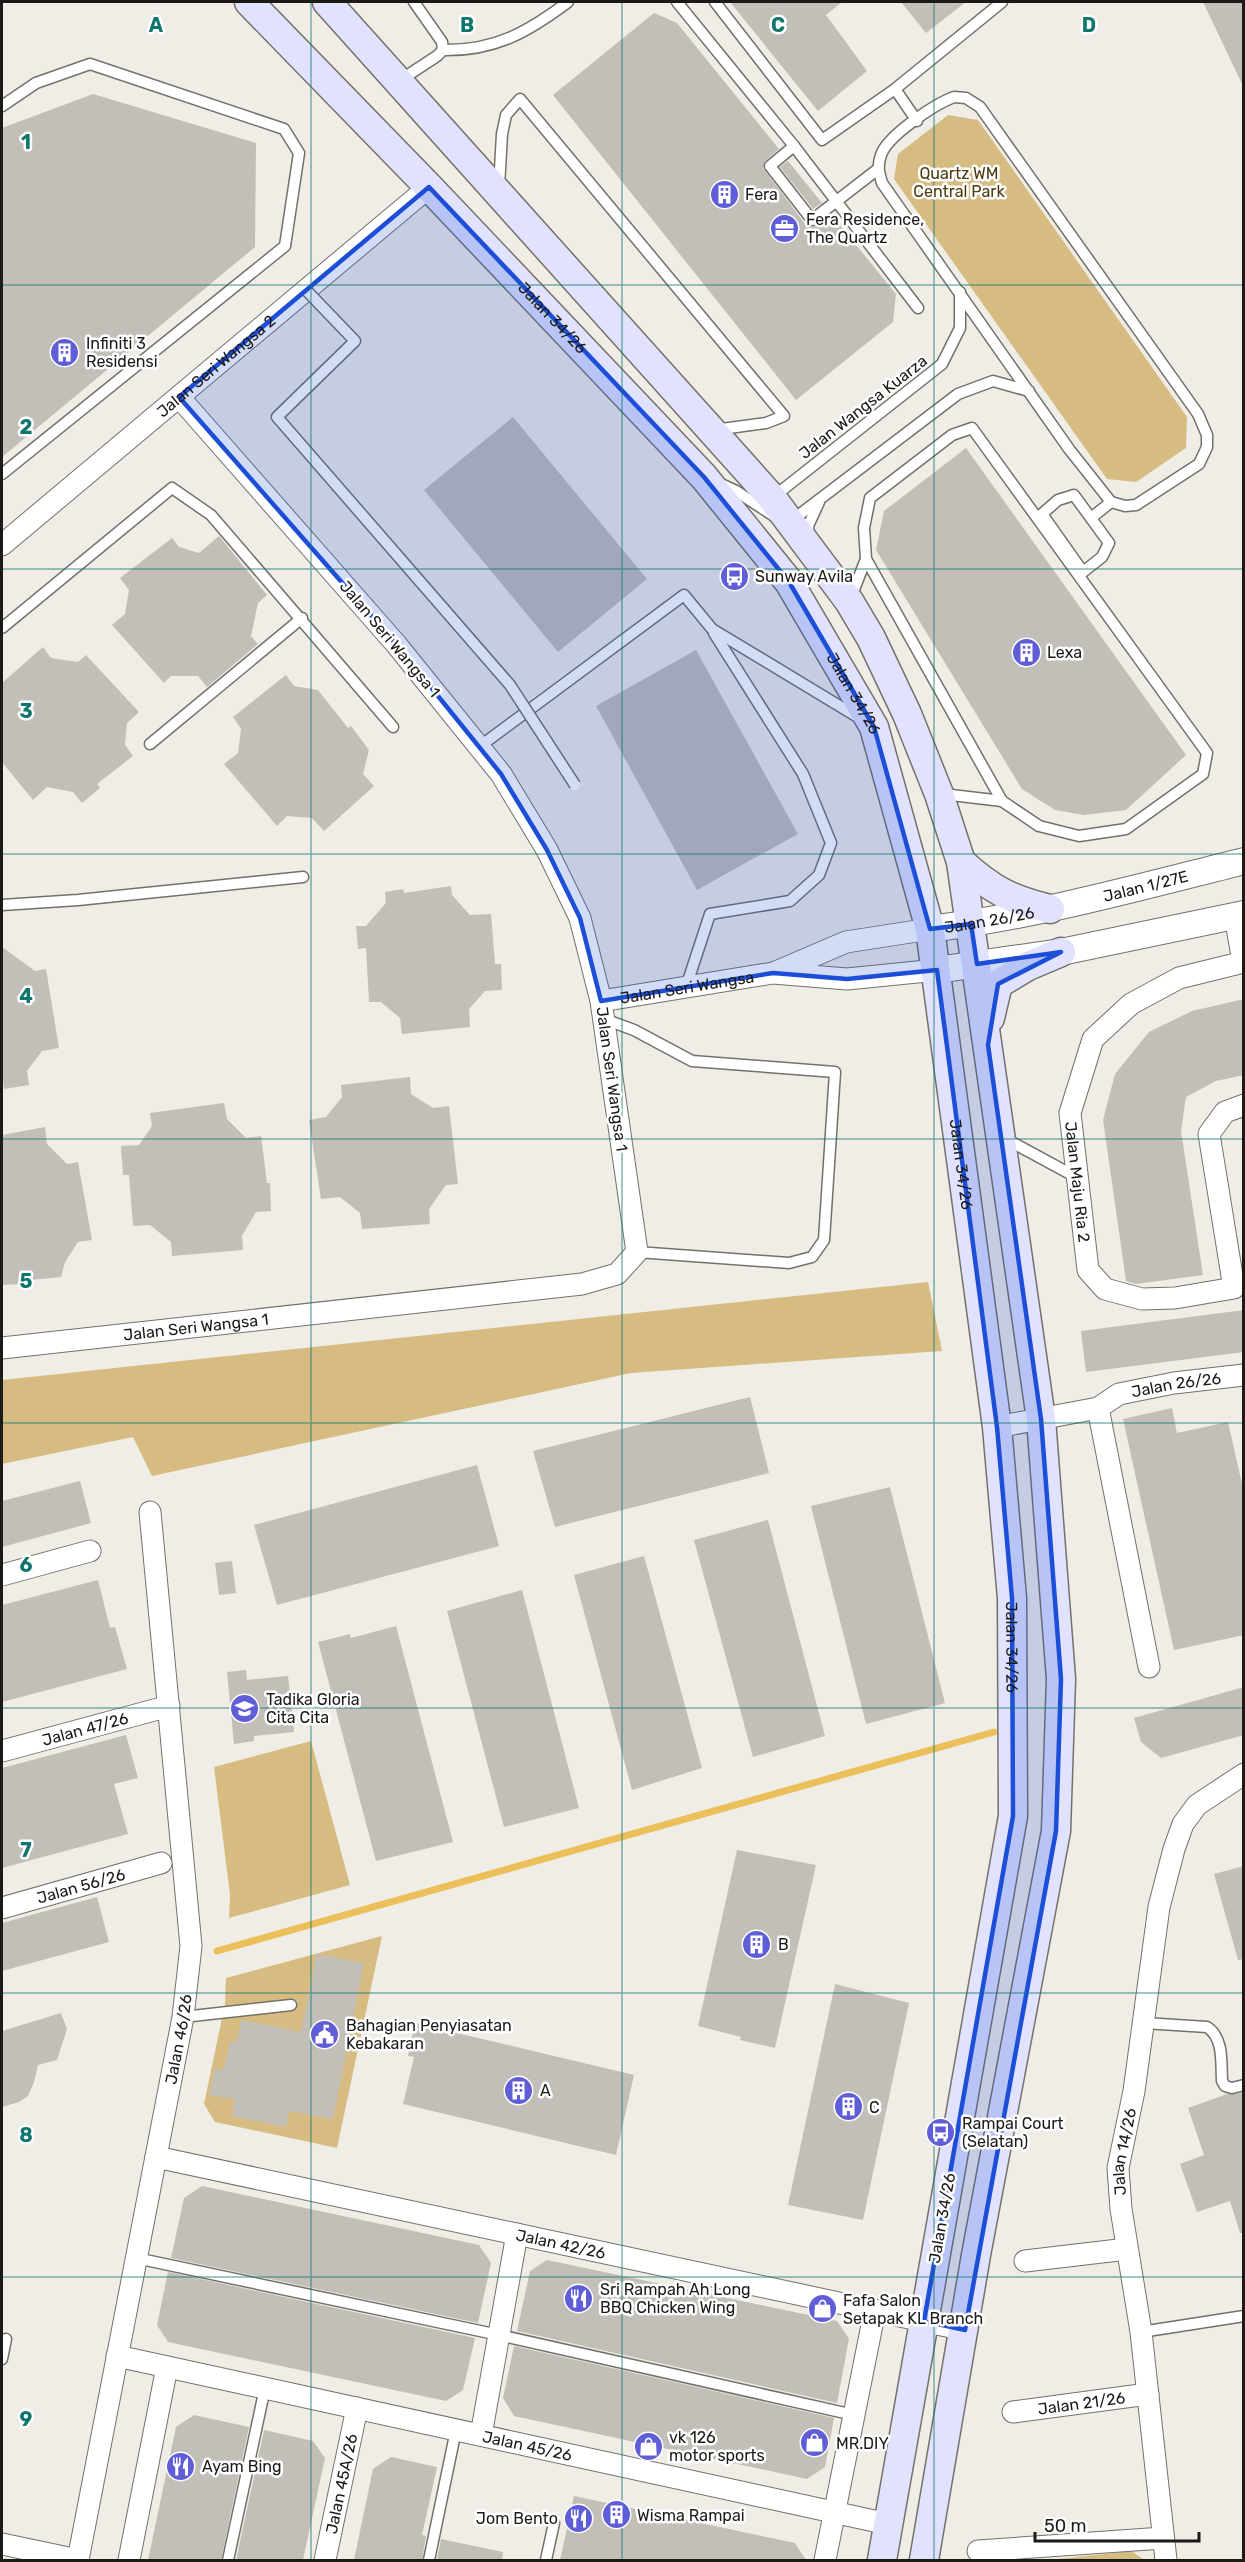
<svg xmlns="http://www.w3.org/2000/svg" width="1245" height="2562" viewBox="0 0 1245 2562" font-family="Rubik,sans-serif">
	<style>
		.green { fill: #d7bc82 }
		.lines { fill: none; stroke-linecap: round; stroke-linejoin: round }
		.stream { stroke: #ebc05a; stroke-width: 7 }
		.building { fill: #c2bfb8 }
		.service-casing { stroke: #74716b; stroke-width: 13 }
		.minor-casing { stroke: #74716b; stroke-width: 23 }
		.tertiary-casing { stroke: #74716b; stroke-width: 28 }
		.secondary-casing { stroke: #74716b; stroke-width: 31 }
		.service { stroke: #fff; stroke-width: 10 }
		.minor { stroke: #fff; stroke-width: 21 }
		.tertiary { stroke: #fff; stroke-width: 26 }
		.secondary { stroke: #e0e2fe; stroke-width: 28 }
		.service-bridge-casing { stroke: #74716b; stroke-width: 13; stroke-linecap: butt }
		.service-bridge { stroke: #fff; stroke-width: 10 }
		.marked { fill: #1d4ed8; fill-opacity: 0.2; stroke: #1d4ed8; stroke-width: 4.5; stroke-linejoin: round }
		.grid { fill: none; stroke: #0f766e; stroke-width: 1.5; stroke-opacity: 0.55 }
		.labels { text-anchor: middle; dominant-baseline: central; stroke-width: 5; stroke-linejoin: round; paint-order: stroke }
		.park-label { font-size: 16px; fill: #4b3a0e; stroke: #fff }
		.poi-label { font-size: 16px; fill: #1b1a17; stroke: #fff; text-anchor: start }
		.street-label { font-size: 16px; fill: #1b1a17; stroke: #fff }
		.grid-label { font-size: 20px; text-anchor: middle; font-weight: bold; fill: #0f766e; stroke: #fff; stroke-width: 5; stroke-linejoin: round; paint-order: stroke }
	</style>
	<rect width="100%" height="100%" fill="#f0ede6"/>
	<g class="green">
		<path d="M948,115L978,120L1187,417L1186,448L1136,482L1107,479L894,179L898,154Z"/>
		<path d="M928,1282L942,1351L631,1373L152,1476L133,1437L2,1464V1380Z"/>
		<path d="M311,1741L350,1885L229,1918L230,1895L214,1767Z"/>
		<path d="M382,1936L337,2148L215,2122L204,2104L225,2004L226,1978Z"/>
		<path d="M1132,2551L1144,2560H1048Z"/>
	</g>
	<g class="lines">
		<path class="stream" d="M217,1951L994,1732"/>
	</g>
	<g class="building">
		<path d="M730,2H842L826,15L867,71L818,111Z"/>
		<path d="M901,2H966L926,33Z"/>
		<path d="M1203,2H1244V88Z"/>
		<path d="M654,13L677,23L779,149L765,161L763,168L806,225L814,227L831,214L896,294L893,322L796,400L553,95Z"/>
		<path d="M93,94L256,143L255,247L2,457V128Z"/>
		<path d="M788,161L822,203L813,209L780,167Z"/>
		<path d="M513,417L647,579L558,652L424,490Z"/>
		<path d="M966,448L1186,755L1126,810L1084,815L1055,810L1022,789L876,550L884,511Z"/>
		<path d="M219,536L267,595L258,603L251,636L258,644L207,687L198,676H171L164,683L112,625L125,614L129,590L120,578L172,538L179,547L199,553Z"/>
		<path d="M43,647L51,658L78,662L86,655L139,712L127,723L125,745L133,756L97,784L100,788L82,803L73,792L47,787L33,800L2,762V683Z"/>
		<path d="M696,650L798,834L697,890L596,706Z"/>
		<path d="M286,675L294,686L318,690L348,728L351,726L369,750L363,774L374,786L324,831L312,818L287,816L277,826L224,764L238,753L241,729L233,717Z"/>
		<path d="M451,886L452,895L470,915L491,914L495,964H501L502,990L485,991L469,1009L470,1027L402,1034L400,1018L381,1002H369L366,948L358,949L356,926H366L386,903L385,892L403,889L404,893Z"/>
		<path d="M2,947L35,971L46,969L59,1048L42,1051L27,1071L29,1085L4,1089L2,1068Z"/>
		<path d="M1244,999V1075L1216,1081L1186,1097L1181,1131L1203,1275L1136,1284L1126,1281L1103,1120L1115,1074L1149,1032L1192,1011Z"/>
		<path d="M410,1077L411,1094L433,1108L449,1106L458,1184L446,1185L429,1209L430,1224L362,1229L360,1213L340,1197L321,1199L309,1120L326,1117L342,1097L341,1085Z"/>
		<path d="M224,1103L227,1119L246,1138L261,1136L267,1183H270L271,1211L256,1212L242,1236L243,1250L172,1256L171,1242L150,1225L133,1226L129,1175H123L121,1146L139,1145L152,1126L150,1113Z"/>
		<path d="M45,1127L47,1144L67,1164L78,1162L92,1240L78,1242L65,1262L61,1277L21,1281L22,1284L2,1285V1135Z"/>
		<path d="M1244,1310V1352L1086,1372L1081,1331Z"/>
		<path d="M750,1397L769,1473L555,1527L533,1451Z"/>
		<path d="M1172,1408L1177,1433L1228,1422L1244,1493V1635L1174,1650L1123,1419Z"/>
		<path d="M477,1465L499,1546L277,1605L254,1525Z"/>
		<path d="M80,1481L91,1523L2,1547V1501Z"/>
		<path d="M890,1487L945,1703L866,1724L811,1506Z"/>
		<path d="M768,1520L825,1736L753,1757L694,1540Z"/>
		<path d="M644,1556L702,1768L632,1790L574,1575Z"/>
		<path d="M232,1561L236,1593L219,1595L215,1563Z"/>
		<path d="M98,1580L110,1628L115,1627L127,1669L2,1702V1605Z"/>
		<path d="M522,1590L579,1808L504,1827L447,1611Z"/>
		<path d="M396,1626L453,1842L376,1861L318,1642L350,1634L351,1638Z"/>
		<path d="M246,1670L247,1680L288,1676L294,1732L254,1736V1741L234,1744L227,1672Z"/>
		<path d="M1244,1687V1735L1161,1758L1141,1742L1134,1718Z"/>
		<path d="M126,1735L138,1778L114,1784L128,1834L2,1868V1768Z"/>
		<path d="M737,1850L816,1865L775,2048L740,2040L741,2037L698,2026Z"/>
		<path d="M1244,1866V1959L1238,1960L1214,1874Z"/>
		<path d="M97,1897L109,1942L2,1971V1923Z"/>
		<path d="M317,1954L364,1963L333,2119L289,2111L286,2127L232,2116L235,2099L209,2095L215,2068L224,2070L230,2041L237,2042L241,2020L301,2032Z"/>
		<path d="M835,1984L909,2003L863,2220L788,2205Z"/>
		<path d="M61,2013L67,2029L57,2060L38,2065L34,2082L28,2096L19,2102L2,2107V2031Z"/>
		<path d="M415,2023L634,2075L616,2155L403,2104L414,2057L408,2056Z"/>
		<path d="M1244,2093V2233H1240L1230,2201L1197,2212L1180,2164L1204,2155L1188,2108L1227,2094Z"/>
		<path d="M202,2186L479,2245L491,2263L478,2323L171,2258L184,2198Z"/>
		<path d="M547,2260L837,2321L849,2339L837,2403L517,2331L530,2271Z"/>
		<path d="M168,2272L475,2338L463,2390L446,2401L168,2342L157,2325Z"/>
		<path d="M514,2346L834,2418L825,2467L807,2479L514,2416L503,2398Z"/>
		<path d="M194,2415L249,2427L221,2560H148L176,2427Z"/>
		<path d="M264,2430L313,2441L325,2458L303,2560H236Z"/>
		<path d="M391,2457L437,2467L422,2535L426,2536L422,2560H354L373,2469Z"/>
		<path d="M574,2496L795,2543L806,2560H560Z"/>
		<path d="M441,2539L503,2552L502,2560H437Z"/>
	</g>
	<g class="lines">
		<defs>
			<g id="service">
				<path d="M677,2L794,146L918,308"/>
				<path d="M715,2L822,140L895,89L1002,2"/>
				<path d="M443,50C495,51 528,32 568,2"/>
				<path d="M399,81L437,56L443,50L442,42L414,2"/>
				<path d="M895,89L917,121"/>
				<path d="M954,97L966,98L980,107L1198,414L1207,435V447L1199,464L1136,505L1125,506L1111,502L1069,449L882,183C879,173 877,166 881,155C887,136 935,104 954,97Z"/>
				<path d="M2,106L36,83L90,64L284,129L299,153L285,246L2,474"/>
				<path d="M794,146L770,166L812,220L878,169"/>
				<path d="M499,187L502,134L506,115L520,99L784,416L766,423L714,430"/>
				<path d="M972,428L1207,753L1203,774L1126,829L1079,836L1039,826L1002,801L866,559L864,528L870,498L952,435Z"/>
				<path d="M721,484L736,491L774,516"/>
				<path d="M1074,495L1109,543L1102,557L1083,572L1042,514L1058,500Z"/>
				<path d="M772,498L942,364L960,328V292"/>
				<path d="M1091,518L1111,502"/>
				<path d="M791,521L958,394L993,381L1029,391"/>
				<path d="M809,538L808,526L819,502"/>
				<path d="M851,597L866,559"/>
				<path d="M2,628L172,488L211,515L393,727"/>
				<path d="M150,744L302,618"/>
				<path d="M479,747L684,595L712,629L861,719"/>
				<path d="M943,794L1002,801"/>
				<path d="M2,905L78,900L303,877"/>
				<path d="M686,987L710,914L790,901L819,875L831,843L803,774L714,633"/>
				<path d="M604,1019L634,1030L692,1061L835,1072L824,1240L812,1257L789,1263L637,1252"/>
				<path d="M1004,1138L1076,1177"/>
				<path d="M183,2017L291,2005"/>
				<path d="M1144,2023L1207,2027C1224,2038 1221,2063 1222,2081L1225,2086L1232,2088L1244,2085"/>
				<path d="M136,2258L499,2335L854,2415"/>
				<path d="M1141,2332L1244,2316"/>
				<path d="M2,2359L6,2339"/>
				<path d="M228,2560L265,2388"/>
				<path d="M429,2560L456,2430"/>
				<path d="M546,2560L554,2523"/>
			</g>
			<g id="minor">
				<path id="s1" d="M2,545L429,187"/>
				<path d="M1235,916L1243,962"/>
				<path id="s2" d="M1244,962L1179,978L1131,1004L1093,1039L1070,1113L1088,1270L1105,1289L1142,1299L1175,1298L1234,1288L1209,1134L1225,1112L1244,1105"/>
				<path d="M776,972L846,942L930,929"/>
				<path id="s3" d="M601,1001L773,973L847,979L937,970"/>
				<path id="s4" d="M2,1348L582,1284L617,1274L637,1252L601,1001L580,918L547,850L501,774L396,644L179,397"/>
				<path d="M1098,1408L1149,1667"/>
				<path id="s5" d="M997,1427L1098,1408L1119,1394L1174,1383L1244,1375"/>
				<path d="M2,1575L90,1551"/>
				<path id="s6" d="M2,1751L169,1706"/>
				<path id="s7" d="M2,1908L161,1863"/>
				<path id="s8" d="M156,2157L965,2330"/>
				<path d="M1025,2261L1127,2249"/>
				<path id="s9" d="M117,2356L888,2524"/>
				<path id="s10" d="M1013,2412L1148,2394"/>
				<path d="M481,2435L517,2234"/>
				<path id="s11" d="M2,2544L78,2560L183,2017L191,1946L150,1512"/>
				<path d="M978,2551L1163,2538"/>
				<path d="M129,2560L167,2367"/>
				<path id="s12" d="M325,2560L357,2408"/>
				<path d="M825,2560L875,2310"/>
				<path id="s13" d="M1166,2560L1141,2332L1121,2209L1118,2168L1134,2091L1159,1907L1174,1849L1183,1824L1197,1805L1244,1774"/>
			</g>
			<g id="tertiary">
				<path id="s14" d="M930,929C1036,916 1140,887 1244,861"/>
				<path d="M937,970L1061,952L1244,914"/>
			</g>
			<g id="secondary">
				<path id="s15" d="M249,2L429,187L704,477L789,582L874,727L930,929L997,1427L1012,1598L1013,1816L882,2560"/>
				<path d="M327,2L772,498L849,601L871,638L907,714L939,794L961,862L1041,1419L1061,1679L1056,1831L976,2255L924,2560"/>
				<path d="M961,862C992,890 1009,899 1050,909"/>
				<path d="M990,1018L998,984L1028,966L1061,952"/>
			</g>
		</defs>
		<use href="#service" class="service-casing"/>
		<use href="#minor" class="minor-casing"/>
		<use href="#tertiary" class="tertiary-casing"/>
		<use href="#secondary" class="secondary-casing"/>
		<use href="#service" class="service"/>
		<use href="#minor" class="minor"/>
		<use href="#tertiary" class="tertiary"/>
		<use href="#secondary" class="secondary"/>
		<defs>
			<path id="service-bridge" d="M306,290L355,341L277,417L510,685L575,785"/>
		</defs>
		<use href="#service-bridge" class="service-bridge-casing"/>
		<use href="#service-bridge" class="service-bridge"/>
	</g>
	<path class="marked" d="M429,187L704,477L789,582L874,727L930,929L971,924L977,964L1061,952L998,984L988,1045L1041,1419L1061,1679L1056,1831L965,2330L924,2321L1013,1816L1012,1598L997,1427L937,970L847,979L773,973L601,1001L580,918L547,850L501,774L396,644L179,397Z"/>
	<path class="grid" d="M311,2V2560M622,2V2560M934,2V2560M2,285H1244M2,569H1244M2,854H1244M2,1139H1244M2,1423H1244M2,1708H1244M2,1993H1244M2,2277H1244"/>
	<defs>
		<symbol id="building-disc" viewBox="-11 -11 22 22"><circle r="9.5" fill="#605ed7" stroke="#fff"/><path d="M-4-6H4V6H1V3H-1V6H-4ZM-2.5-4.3h1.7v1.8h-1.7ZM.8-4.3h1.7v1.8H.8ZM-2.5-1h1.7V.8h-1.7ZM.8-1h1.7V.8H.8Z" fill="#fff"/></symbol>
		<symbol id="office-disc" viewBox="-11 -11 22 22"><circle r="9.5" fill="#605ed7" stroke="#fff"/><path d="M-6-3h4V-5.5h4V-3h4V5H-6ZM-1-4.5V-3h2v-1.5ZM-6 0V1H6V0Z" fill="#fff"/></symbol>
		<symbol id="bus-disc" viewBox="-11 -11 22 22"><circle r="9.5" fill="#605ed7" stroke="#fff"/><path d="M-5-6H5V4H4V6H2V4H-2V6H-4V4H-5ZM-3.5-4V0h7V-4ZM-3.5 1.2v1.5H-2V1.2ZM2 1.2v1.5H3.5V1.2Z" fill="#fff"/></symbol>
		<symbol id="school-disc" viewBox="-11 -11 22 22"><circle r="9.5" fill="#605ed7" stroke="#fff"/><path d="M0-5L7-2L0 1L-7-2ZM-4 1L0 2.5L4 1V4Q0 6-4 4Z" fill="#fff"/></symbol>
		<symbol id="civic-disc" viewBox="-11 -11 22 22"><circle r="9.5" fill="#605ed7" stroke="#fff"/><path d="M-.6-6.5H3V-4.5H.6V-3L4-1V1h2V6H-6V1h2V-1L-.6-3ZM-1.2 2.5V6h2.4V2.5Z" fill="#fff"/></symbol>
		<symbol id="restaurant-disc" viewBox="-11 -11 22 22"><circle r="9.5" fill="#605ed7" stroke="#fff"/><path d="M-5-6h1v4h1v-4h1v4h1v-4h1v5L-1.5 .5V6h-2V.5L-5-1ZM5-6V6H3V1.5H1.5Q1.5-4 5-6Z" fill="#fff"/></symbol>
		<symbol id="shop-disc" viewBox="-11 -11 22 22"><circle r="9.5" fill="#605ed7" stroke="#fff"/><path d="M-5-2.5h2.3a2.7 3.5 0 0 1 5.4 0H5L5.5 6h-11ZM-1.5-2.5h3a1.5 2.3 0 0 0-3 0Z" fill="#fff"/></symbol>
	</defs>
	<g fill-rule="evenodd">
		<use href="#building-disc" x="708" y="178" width="33" height="33"/>
		<use href="#office-disc" x="768" y="212" width="33" height="33"/>
		<use href="#building-disc" x="48" y="336" width="33" height="33"/>
		<use href="#bus-disc" x="718" y="560" width="33" height="33"/>
		<use href="#building-disc" x="1010" y="636" width="33" height="33"/>
		<use href="#school-disc" x="228" y="1692" width="33" height="33"/>
		<use href="#building-disc" x="740" y="1928" width="33" height="33"/>
		<use href="#civic-disc" x="308" y="2018" width="33" height="33"/>
		<use href="#building-disc" x="502" y="2074" width="33" height="33"/>
		<use href="#building-disc" x="832" y="2090" width="33" height="33"/>
		<use href="#bus-disc" x="924" y="2116" width="33" height="33"/>
		<use href="#restaurant-disc" x="562" y="2282" width="33" height="33"/>
		<use href="#shop-disc" x="806" y="2292" width="33" height="33"/>
		<use href="#shop-disc" x="798" y="2426" width="33" height="33"/>
		<use href="#shop-disc" x="632" y="2430" width="33" height="33"/>
		<use href="#restaurant-disc" x="164" y="2450" width="33" height="33"/>
		<use href="#building-disc" x="600" y="2498" width="33" height="33"/>
		<use href="#restaurant-disc" x="562" y="2502" width="33" height="33"/>
	</g>
	<g class="labels">
		<g class="park-label">
			<text x="959" y="173">Quartz WM<tspan x="959" dy="18">Central Park</tspan></text>
		</g>
		<g class="poi-label">
			<text x="745" y="194">Fera</text>
			<text x="806" y="219">Fera Residence,<tspan x="806" dy="18">The Quartz</tspan></text>
			<text x="86" y="343">Infiniti 3<tspan x="86" dy="18">Residensi</tspan></text>
			<text x="755" y="576">Sunway Avila</text>
			<text x="1047" y="652">Lexa</text>
			<text x="266" y="1699">Tadika Gloria<tspan x="266" dy="18">Cita Cita</tspan></text>
			<text x="778" y="1944">B</text>
			<text x="346" y="2025">Bahagian Penyiasatan<tspan x="346" dy="18">Kebakaran</tspan></text>
			<text x="540" y="2090">A</text>
			<text x="869" y="2107">C</text>
			<text x="962" y="2123">Rampai Court<tspan x="962" dy="18">(Selatan)</tspan></text>
			<text x="600" y="2289">Sri Rampah Ah Long<tspan x="600" dy="18">BBQ Chicken Wing</tspan></text>
			<text x="843" y="2300">Fafa Salon<tspan x="843" dy="18">Setapak KL Branch</tspan></text>
			<text x="669" y="2437">vk 126<tspan x="669" dy="18">motor sports</tspan></text>
			<text x="836" y="2443">MR.DIY</text>
			<text x="202" y="2466">Ayam Bing</text>
			<text x="637" y="2515">Wisma Rampai</text>
			<text x="558" y="2518" text-anchor="end">Jom Bento</text>
		</g>
		<g class="street-label">
			<text stroke="none"><textPath href="#s15" startOffset="438">Jalan 34/26</textPath></text>
			<text stroke="none"><textPath href="#s1" startOffset="279">Jalan Seri Wangsa 2</textPath></text>
			<text transform="translate(863 407) rotate(-38)">Jalan Wangsa Kuarza</text>
			<text transform="translate(390 639) rotate(50)">Jalan Seri Wangsa 1</text>
			<text stroke="none"><textPath href="#s15" startOffset="922">Jalan 34/26</textPath></text>
			<text stroke="none"><textPath href="#s14" startOffset="220">Jalan 1/27E</textPath></text>
			<text stroke="none"><textPath href="#s14" startOffset="60">Jalan 26/26</textPath></text>
			<text stroke="none"><textPath href="#s3" startOffset="87">Jalan Seri Wangsa</textPath></text>
			<text transform="translate(612 1079) rotate(82)">Jalan Seri Wangsa 1</text>
			<text stroke="none"><textPath href="#s15" startOffset="1408">Jalan 34/26</textPath></text>
			<text stroke="none"><textPath href="#s2" startOffset="320">Jalan Maju Ria 2</textPath></text>
			<text stroke="none"><textPath href="#s4" startOffset="195">Jalan Seri Wangsa 1</textPath></text>
			<text stroke="none"><textPath href="#s5" startOffset="186">Jalan 26/26</textPath></text>
			<text stroke="none"><textPath href="#s15" startOffset="1894">Jalan 34/26</textPath></text>
			<text stroke="none"><textPath href="#s6" startOffset="86">Jalan 47/26</textPath></text>
			<text stroke="none"><textPath href="#s7" startOffset="82">Jalan 56/26</textPath></text>
			<text stroke="none"><textPath href="#s11" startOffset="608">Jalan 46/26</textPath></text>
			<text stroke="none"><textPath href="#s13" startOffset="412">Jalan 14/26</textPath></text>
			<text transform="translate(942 2218) rotate(-80)">Jalan 34/26</text>
			<text stroke="none"><textPath href="#s8" startOffset="414">Jalan 42/26</textPath></text>
			<text stroke="none"><textPath href="#s10" startOffset="69">Jalan 21/26</textPath></text>
			<text stroke="none"><textPath href="#s9" startOffset="420">Jalan 45/26</textPath></text>
			<text stroke="none"><textPath href="#s12" startOffset="78">Jalan 45A/26</textPath></text>
		</g>
	</g>
	<g class="grid-label">
		<text x="156" y="32">A</text>
		<text x="467" y="32">B</text>
		<text x="778" y="32">C</text>
		<text x="1089" y="32">D</text>
		<text x="26" y="149">1</text>
		<text x="26" y="434">2</text>
		<text x="26" y="718">3</text>
		<text x="26" y="1003">4</text>
		<text x="26" y="1288">5</text>
		<text x="26" y="1572">6</text>
		<text x="26" y="1857">7</text>
		<text x="26" y="2142">8</text>
		<text x="26" y="2426">9</text>
	</g>
	<rect width="1245" height="2562" fill="none" stroke="#1b1a17" stroke-width="6"/>
	<path d="M1035 2532v9h164v-9" fill="none" stroke="#1b1a17" stroke-width="3"/>
	<text x="1044" y="2532" font-size="18" fill="#1b1a17" stroke="#ffffff" stroke-width="4.5" paint-order="stroke">50 m</text>
</svg>
